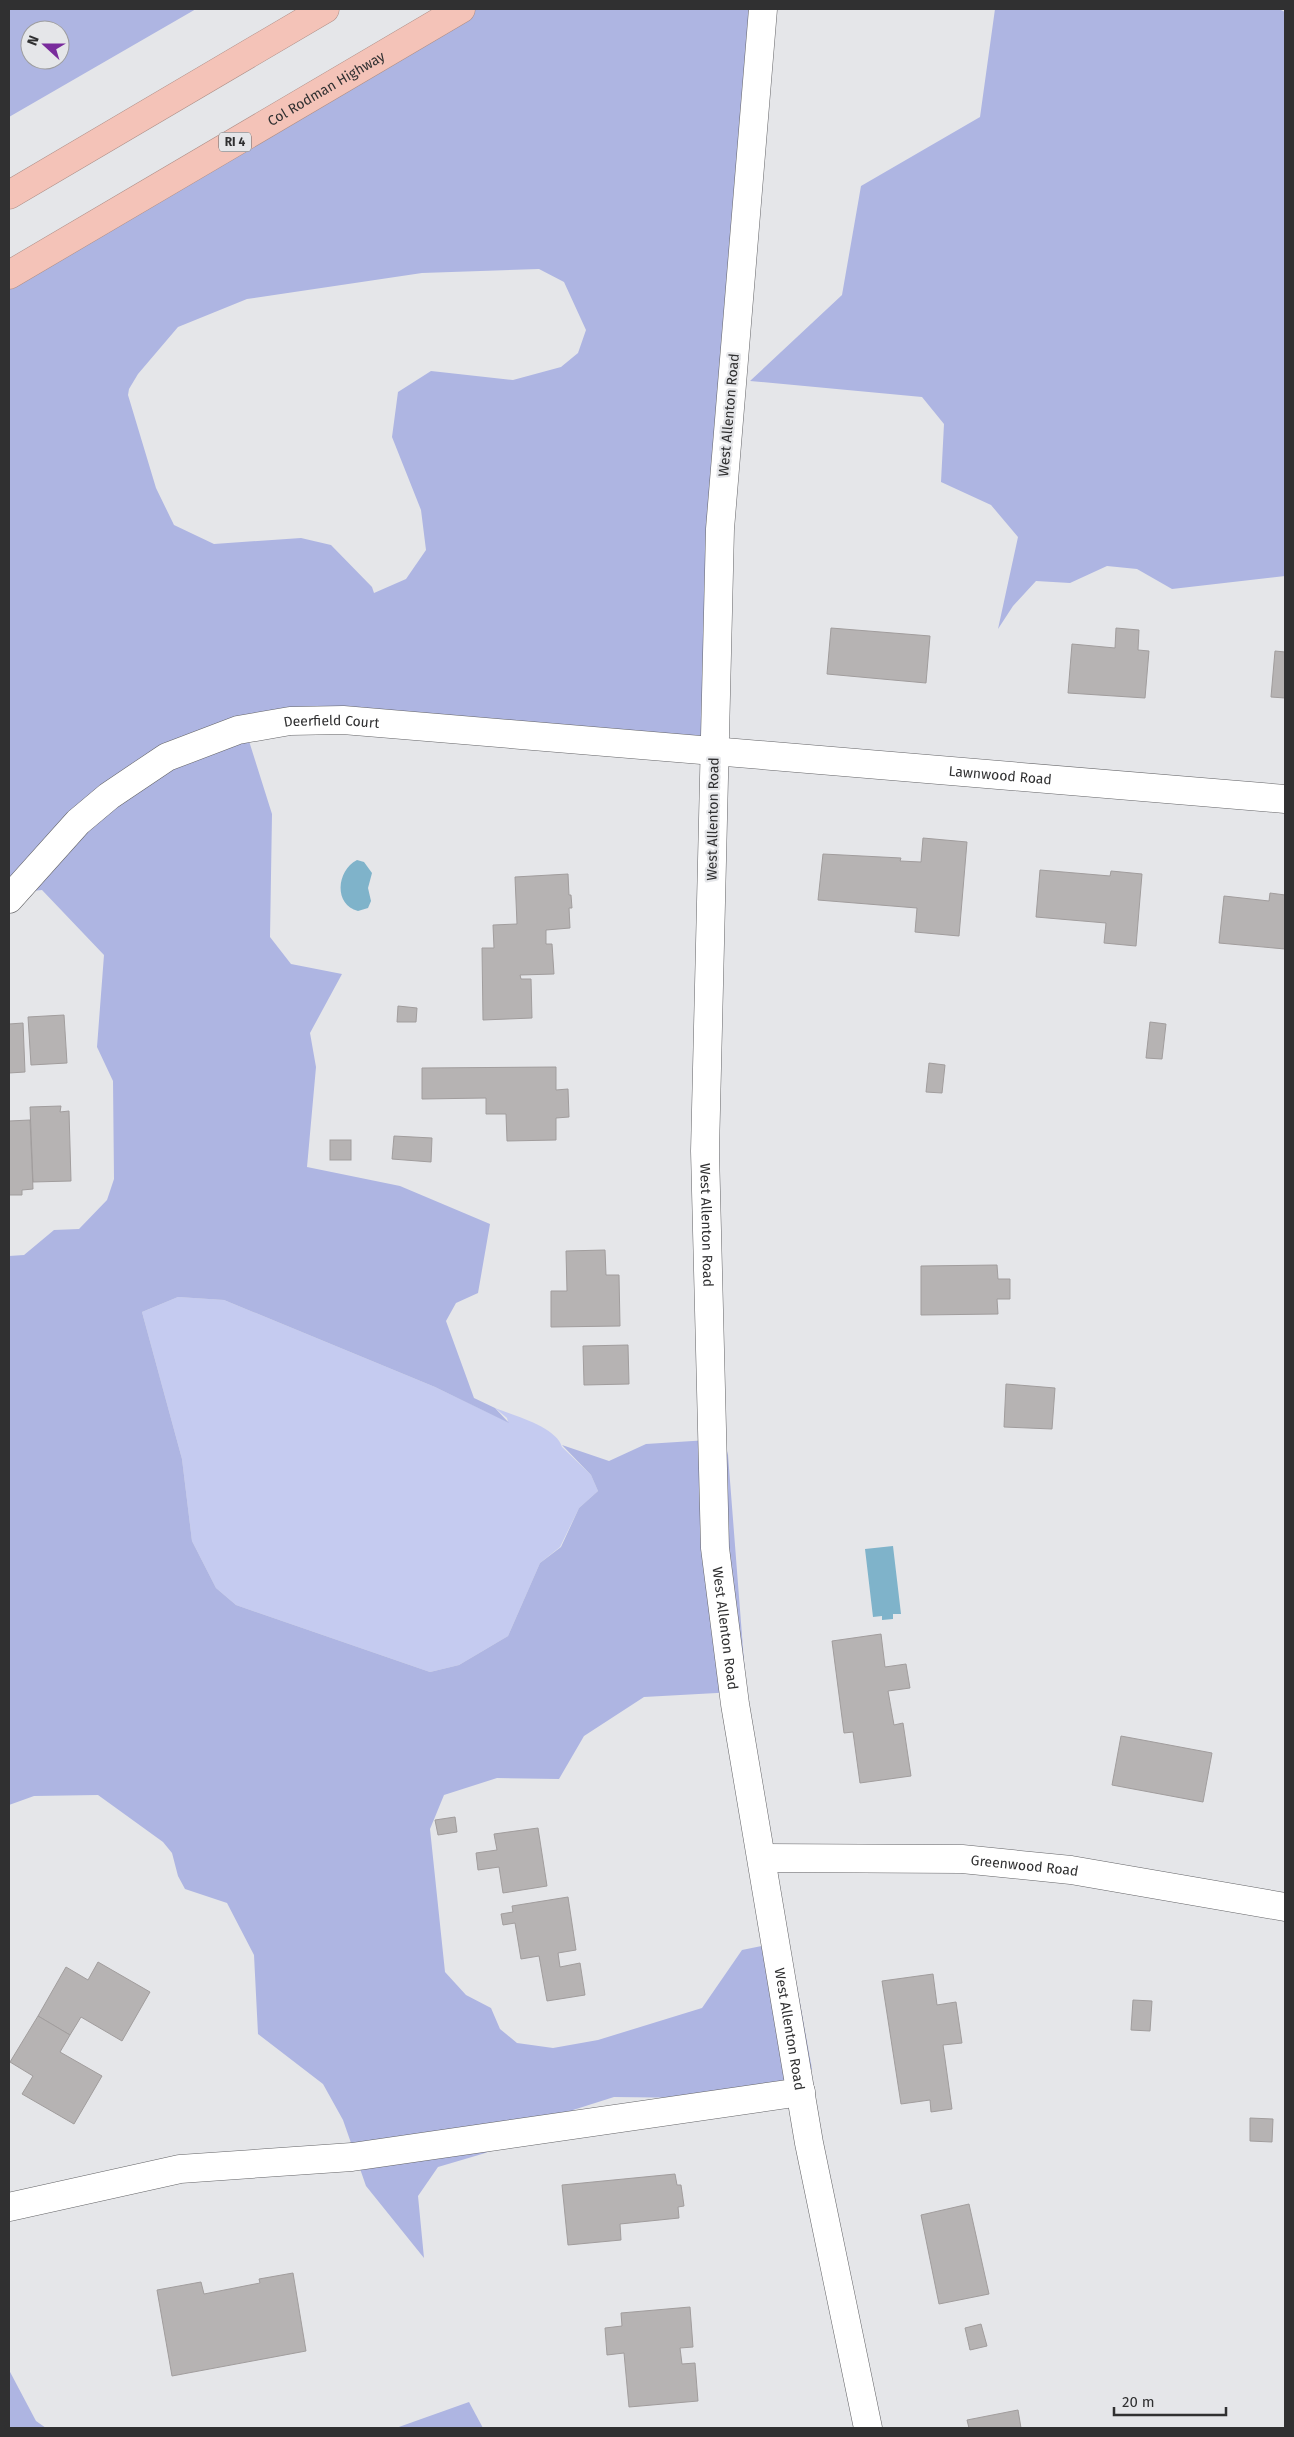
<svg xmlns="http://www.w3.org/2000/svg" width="1294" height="2437" viewBox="0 0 1294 2437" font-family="'Fira Sans',sans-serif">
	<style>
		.green { fill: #c5cbf0 }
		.forest { fill: #aeb5e2; fill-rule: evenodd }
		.water { fill: #7fb3ca }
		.building { fill: #b6b3b3; stroke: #a19d9d }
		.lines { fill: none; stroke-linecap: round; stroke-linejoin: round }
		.minor-casing { stroke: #646467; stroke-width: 29 }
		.highway-casing { stroke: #af9089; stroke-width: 29 }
		.minor { stroke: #fff; stroke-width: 28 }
		.highway { stroke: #f4c3b8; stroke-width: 28 }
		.labels { text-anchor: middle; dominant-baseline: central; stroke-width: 4.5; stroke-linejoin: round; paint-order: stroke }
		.shield { fill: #e5e6e9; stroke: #666768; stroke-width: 1 }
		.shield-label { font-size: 12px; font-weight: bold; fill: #303031 }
		.street-label { font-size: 14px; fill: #303031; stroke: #e5e6e9 }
	</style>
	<rect width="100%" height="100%" fill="#e5e6e9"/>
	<path class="green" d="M178,1297L224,1300L435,1387L508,1422L507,1418L495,1408C513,1415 557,1427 562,1447L591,1475L598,1491L579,1508L560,1547L540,1563L508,1636L459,1665L430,1672L236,1605L216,1588L192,1541L182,1459L142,1312Z"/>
	<g class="forest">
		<path d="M9,9H196L9,117ZM30,30H60V60H30Z"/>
		<path d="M465,9H772L735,471L727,741L366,719L249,741L272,814L270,937L291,964L342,974L310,1033L316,1067L307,1167L400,1186L490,1224L478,1293L456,1303L446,1321L474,1398L495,1408L509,1423L435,1387L224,1300L178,1297L142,1312L182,1459L192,1541L216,1588L236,1605L430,1672L459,1665L508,1636L540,1563L561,1547L579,1508L598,1491L591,1475L562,1445L609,1461L646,1444L724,1439L728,1455L746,1687L735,1692L644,1697L584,1736L559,1779L497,1778L444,1795L430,1829L445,1972L466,1995L491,2008L500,2029L517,2043L553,2048L598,2040L702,2008L742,1950L785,1941L796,1981L812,2069L804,2077L699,2098L614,2097L573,2110L553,2136L546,2132L482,2154L438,2167L418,2196L424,2258L366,2186L343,2120L323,2084L258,2034L254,1955L227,1903L185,1889L178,1876L172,1853L163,1842L98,1795L34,1796L9,1805V1256L24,1255L54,1230L79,1229L107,1200L114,1179L113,1081L97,1047L104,955L42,890L32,891L9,903V277ZM539,269L564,282L586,330L578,353L561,367L513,380L431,371L398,392L392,437L421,510L426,550L406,579L374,593L372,587L331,545L301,538L214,544L174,525L156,488L128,395L129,389L138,374L178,327L247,299L422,273Z"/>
		<path d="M995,9H1279L1285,12V576L1172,589L1137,569L1107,566L1070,583L1036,581L1013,606L998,629L1018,537L991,505L941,482L944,424L922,397L750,381L842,295L861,186L980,117Z"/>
		<path d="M9,2370L36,2421L46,2428H9Z"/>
		<path d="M469,2402L483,2428H396Z"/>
	</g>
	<g class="water">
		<path d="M357,860L364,862L372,873L368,888L371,901L368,908L358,911C334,905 336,871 357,860Z"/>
		<path d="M893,1546L901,1614H893V1619L882,1620V1616L873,1617L865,1549Z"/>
	</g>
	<g class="building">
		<path d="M831,628L930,636L926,683L827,674Z"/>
		<path d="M1116,628L1139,630L1138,650L1149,651L1145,698L1068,693L1072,644L1115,648Z"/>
		<path d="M1275,651L1285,652V698L1271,697Z"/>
		<path d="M923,838L967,842L959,936L915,932L917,908L818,900L823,854L901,858L900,861L921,862Z"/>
		<path d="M1040,870L1110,876L1111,871L1142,874L1136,946L1104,943L1106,923L1036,917Z"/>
		<path d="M568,874L569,895H571L572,908H569L570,928L546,930V944H552L554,974L520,975L521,979H531L532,1018L483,1020L482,948H494L493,925L517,924L515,877Z"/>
		<path d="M1270,893L1285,895V949L1219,943L1224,896L1269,901Z"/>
		<path d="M398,1006L417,1008L416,1022H397Z"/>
		<path d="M64,1015L67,1063L31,1065L28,1017Z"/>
		<path d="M1150,1022L1166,1024L1162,1059L1146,1058Z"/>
		<path d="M23,1023L25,1072L9,1073V1024Z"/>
		<path d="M929,1063L945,1065L942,1093L926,1092Z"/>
		<path d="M556,1067V1090L568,1089L569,1117L556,1118V1140L507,1141L506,1114H486V1098L422,1099V1068Z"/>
		<path d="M61,1106L60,1112L69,1111L71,1181L33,1182L30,1107Z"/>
		<path d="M30,1120L33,1189L22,1190V1195H9V1121Z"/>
		<path d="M394,1136L432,1138L431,1162L392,1159Z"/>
		<rect x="330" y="1140" width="21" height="20"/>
		<path d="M605,1250L606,1275H619L620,1326L551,1327V1291H567L566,1251Z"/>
		<path d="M997,1265L998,1279H1010V1299H997L998,1314L921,1315V1266Z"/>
		<path d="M628,1345L629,1384L584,1385L583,1346Z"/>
		<path d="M1006,1384L1055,1388L1052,1429L1004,1427Z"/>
		<path d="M881,1634L885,1667L906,1664L910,1688L888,1691L894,1725L903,1723L911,1776L860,1783L853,1732L844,1733L832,1641Z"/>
		<path d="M1121,1736L1212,1753L1203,1802L1112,1785Z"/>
		<path d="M455,1817L457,1832L438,1835L435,1820Z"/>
		<path d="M538,1828L547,1886L503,1893L499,1867L478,1870L476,1853L497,1850L494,1834Z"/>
		<path d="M568,1897L576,1950L558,1953L560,1967L580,1963L585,1995L547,2001L539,1956L521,1959L515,1923L503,1925L501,1914L513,1912L512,1906Z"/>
		<path d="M98,1962L150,1992L122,2041L81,2017L70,2035L38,2016L66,1967L88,1980Z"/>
		<path d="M933,1974L937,2005L956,2002L962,2043L943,2045L952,2109L931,2112L930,2100L901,2104L882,1981Z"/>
		<path d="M1133,2000L1152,2001L1150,2031L1131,2030Z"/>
		<path d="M38,2016L70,2035L60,2052L102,2076L74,2124L22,2094L33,2076L10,2062Z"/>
		<path d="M1250,2118L1273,2119L1272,2142L1250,2141Z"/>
		<path d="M675,2174L677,2185H681L684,2206L678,2207L679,2218L620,2224L621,2240L568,2245L562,2185Z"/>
		<path d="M969,2204L989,2294L939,2304L921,2215Z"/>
		<path d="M293,2273L306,2351L172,2376L157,2290L201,2282L204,2294L260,2283L259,2279Z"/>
		<path d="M690,2307L693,2347L680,2348L682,2364L695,2363L698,2401L629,2407L624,2353L607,2355L605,2328L622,2326L621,2313Z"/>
		<path d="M981,2324L987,2346L970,2350L965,2328Z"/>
		<path d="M1018,2410L1021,2428H969L967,2420Z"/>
	</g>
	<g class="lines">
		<defs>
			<g id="minor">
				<path id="s1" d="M763,9L720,529L705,1151L715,1548L735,1704L809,2143L868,2428"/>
				<path id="s2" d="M9,899L78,822L109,796L167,757L238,730L290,721L343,720L1285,799"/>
				<path id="s3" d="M763,1858L962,1859L1071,1870L1285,1907"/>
				<path d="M9,2207L180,2169L352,2157L801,2092"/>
			</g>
			<g id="highway">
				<path d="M9,195L325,9"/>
				<path id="s4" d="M9,275L461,9"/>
			</g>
		</defs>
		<use href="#minor" class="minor-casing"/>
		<use href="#highway" class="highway-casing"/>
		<use href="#minor" class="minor"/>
		<use href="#highway" class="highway"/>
	</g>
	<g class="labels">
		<rect class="shield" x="219" y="132.5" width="32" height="19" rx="4"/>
		<g class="shield-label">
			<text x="235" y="142">RI 4</text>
		</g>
		<g class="street-label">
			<text stroke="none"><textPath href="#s4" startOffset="368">Col Rodman Highway</textPath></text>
			<text transform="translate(729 415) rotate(-85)">West Allenton Road</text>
			<text stroke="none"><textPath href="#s2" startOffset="384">Deerfield Court</textPath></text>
			<text stroke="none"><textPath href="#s2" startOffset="1055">Lawnwood Road</textPath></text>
			<text transform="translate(713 819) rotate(-89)">West Allenton Road</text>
			<text stroke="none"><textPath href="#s1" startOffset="1218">West Allenton Road</textPath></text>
			<text stroke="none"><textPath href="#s1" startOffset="1622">West Allenton Road</textPath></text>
			<text stroke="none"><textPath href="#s3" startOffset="262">Greenwood Road</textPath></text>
			<text stroke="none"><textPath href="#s1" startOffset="2028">West Allenton Road</textPath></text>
		</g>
	</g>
	<rect width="1294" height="2437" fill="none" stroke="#303031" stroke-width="20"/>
	<g transform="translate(45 45) rotate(291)"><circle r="24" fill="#e5e6e9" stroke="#9d9d9f"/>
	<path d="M0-4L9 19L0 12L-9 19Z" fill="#792b9c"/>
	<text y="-8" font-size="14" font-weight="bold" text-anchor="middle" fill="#303031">N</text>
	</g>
	<path d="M1114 2407v8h112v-8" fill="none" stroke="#303031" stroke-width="2.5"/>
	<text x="1122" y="2407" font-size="15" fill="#303031" stroke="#e5e6e9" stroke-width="4" paint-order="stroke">20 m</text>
</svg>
